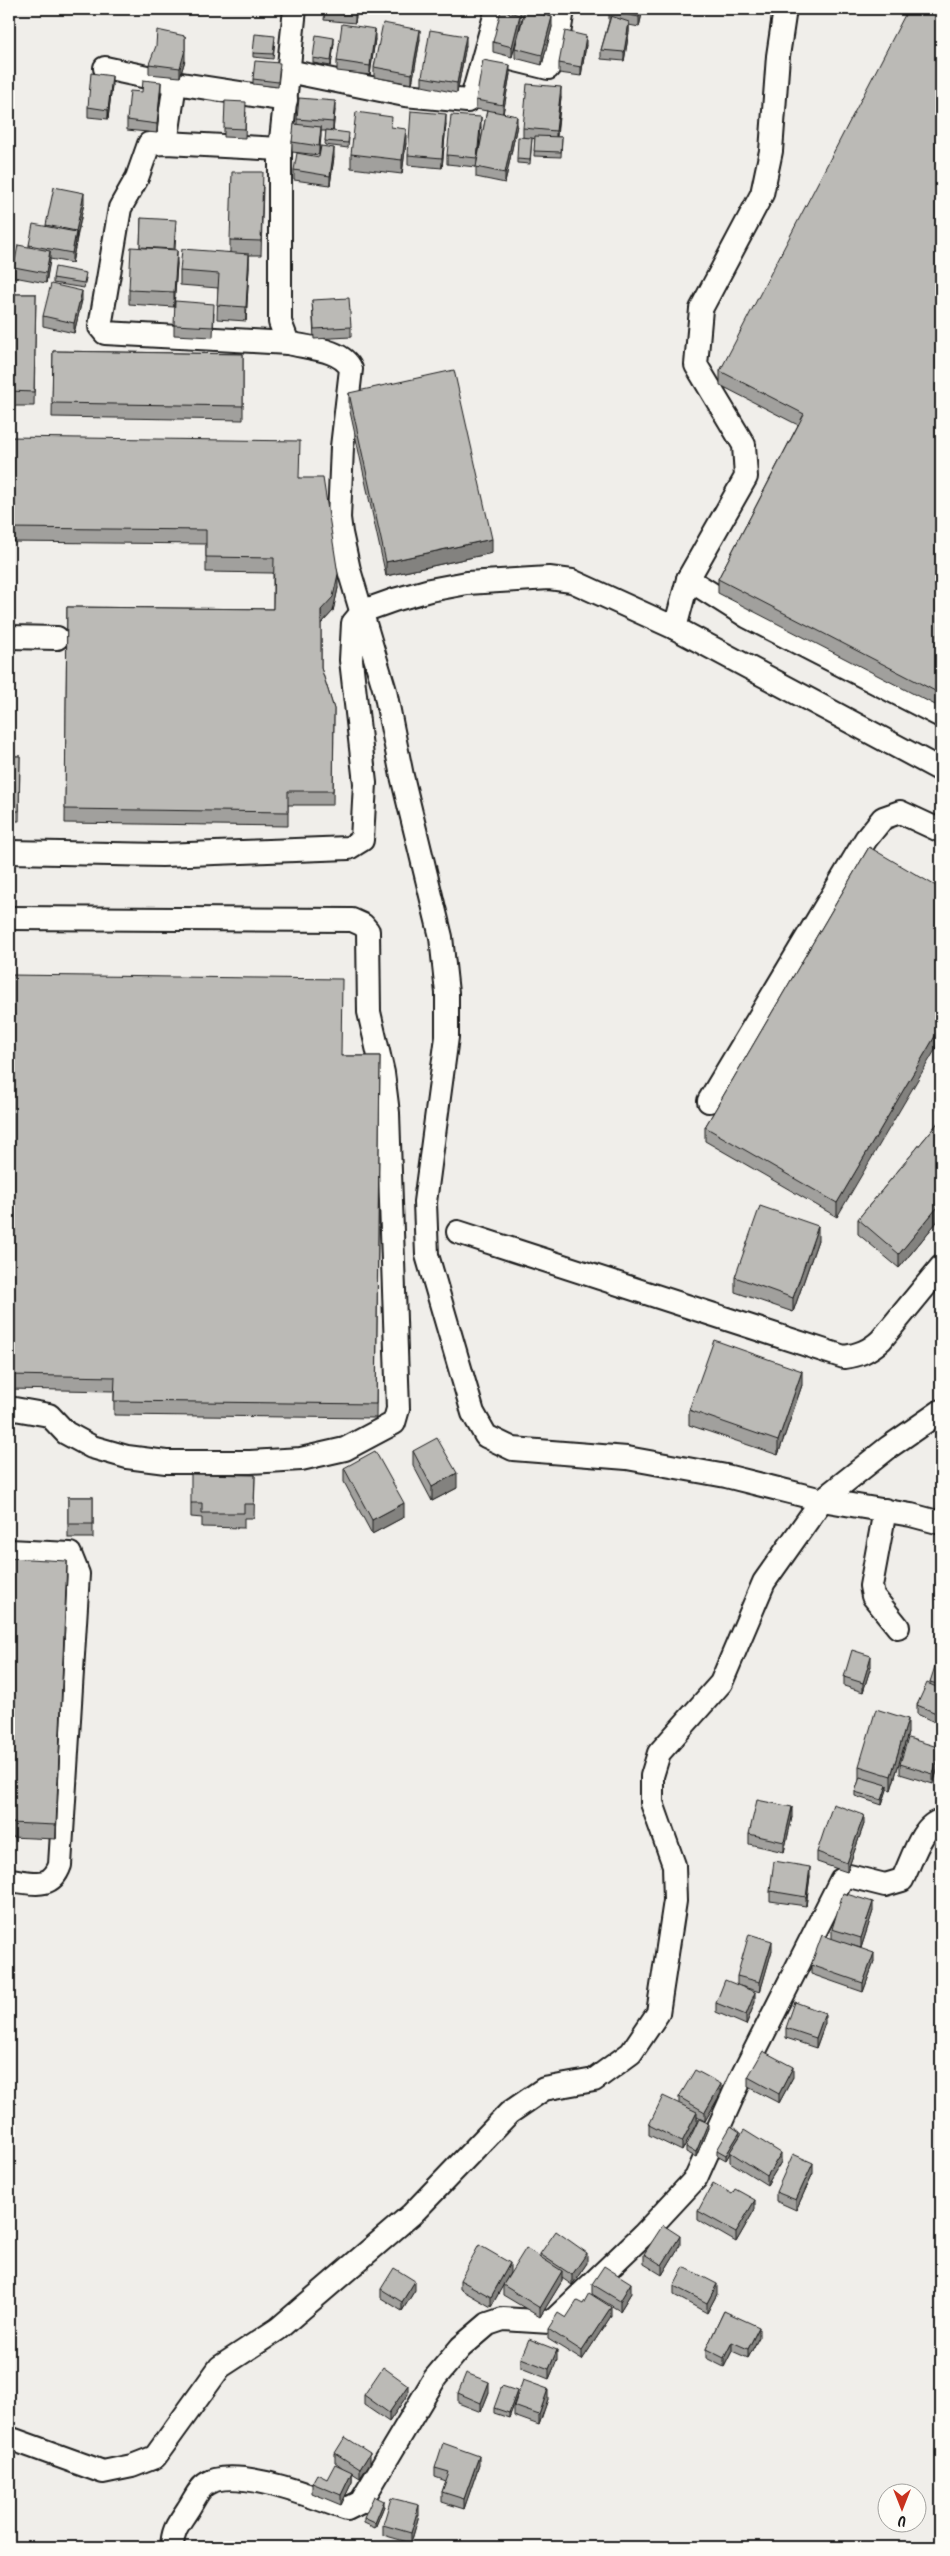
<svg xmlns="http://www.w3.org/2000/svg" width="950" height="2556" viewBox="0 0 950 2556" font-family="Kalam,sans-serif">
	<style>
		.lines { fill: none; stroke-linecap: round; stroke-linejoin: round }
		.minor-casing { stroke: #1c1c1c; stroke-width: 26 }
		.minor { stroke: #fdfcf7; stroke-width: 22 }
		.wall { fill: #a1a09d; stroke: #1c1c1c }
		.shaded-wall { fill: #83827f; stroke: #1c1c1c }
		.building { fill: #bbbab6; stroke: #1c1c1c }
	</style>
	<rect width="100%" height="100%" fill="#f0eeea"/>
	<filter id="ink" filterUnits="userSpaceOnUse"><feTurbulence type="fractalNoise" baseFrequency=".02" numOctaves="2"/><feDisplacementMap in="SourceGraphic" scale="10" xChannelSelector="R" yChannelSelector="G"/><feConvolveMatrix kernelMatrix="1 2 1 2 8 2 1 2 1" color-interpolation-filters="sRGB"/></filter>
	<g filter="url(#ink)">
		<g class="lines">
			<defs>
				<g id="minor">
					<path d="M295,9L280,149V322L288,343C308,348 342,349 351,369L342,447L339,518L341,533L349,570L385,691L402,776L441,937L447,993V1037L425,1202L427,1255L473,1413L486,1436L513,1449L627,1458L726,1476L822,1500L911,1515L941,1523"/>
					<path d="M485,56L491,54L548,68L555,59L563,9"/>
					<path d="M105,68L175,83L286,100"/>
					<path d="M288,71L405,95L467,101L472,98L497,9"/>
					<path d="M166,143L175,83"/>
					<path d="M280,149L166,143L149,144L137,178L120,208L100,327L105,333L288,343"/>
					<path d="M688,579L746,477L744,445L696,365L701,309L762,194L771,151L778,56L785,9"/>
					<path d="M675,628L688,579L748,617L941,716"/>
					<path d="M9,637L57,638"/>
					<path d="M9,852L162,855L349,848L362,840L365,783L351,660L353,623L363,611L394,600L430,590L467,583L549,578L572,581L675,628L941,770"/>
					<path d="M9,918L352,920L363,925L368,931L369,1012L383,1073L388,1113L398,1409L394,1423L345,1449L301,1459L250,1462H166L127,1457L92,1447L66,1433L49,1415L9,1408"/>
					<path d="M709,1101L866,839L883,818L900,812L941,831"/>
					<path d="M458,1232L844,1357C859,1355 869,1351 881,1340L941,1267"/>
					<path d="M885,1510L871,1586L873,1596L898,1627"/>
					<path d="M9,1551L70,1554L78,1574L60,1865C51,1891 31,1882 9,1880"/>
					<path d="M9,2438L103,2472L132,2466L155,2457L220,2367L278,2329L412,2214L509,2113L544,2089L594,2080L631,2053L658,2013L675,1901L674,1865L652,1803V1776L659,1753L721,1683L764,1582L822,1500L889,1447L941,1411"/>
					<path d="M172,2547C173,2528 178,2525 188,2509C193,2502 198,2489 206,2484C235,2465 316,2498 347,2509L361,2502L435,2378L461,2347L488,2324L503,2319L550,2322L555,2319L643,2235L696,2178L740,2080L841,1880L849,1876L885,1885L902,1880C911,1864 921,1824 941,1821"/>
				</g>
			</defs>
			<use href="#minor" class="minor-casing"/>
			<use href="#minor" class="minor"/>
		</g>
		<g class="wall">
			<path d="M325,9H357L355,23L324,20Z"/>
			<path d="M520,9H552L550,17L552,27L542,65L515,58V48L523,15H520Z"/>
			<path d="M573,9H602L601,14Z"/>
			<path d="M609,9H643L639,27L629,25V32L624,61L601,59V50L609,21Z"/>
			<path d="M941,9V708L718,593V579L798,425L720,385V371Z"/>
			<path d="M520,25L512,57L493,52V42Z"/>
			<path d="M375,39L370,75L337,71V61Z"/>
			<path d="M420,39L412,84L374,77V67Z"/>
			<path d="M275,41L273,59L253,57V53Z"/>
			<path d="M334,43L331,66L313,63V58Z"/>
			<path d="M466,45L457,93L422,86V77Z"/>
			<path d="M586,45L581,76L559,73V63Z"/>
			<path d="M185,60L180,77L149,74V64Z"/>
			<path d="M280,68L278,87L253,84V79Z"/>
			<path d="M510,74L503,113L517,125L505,183L476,177V167L447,164V155L481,127L478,155L487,111L476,109V100Z"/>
			<path d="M112,85L108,119L88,117V107Z"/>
			<path d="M142,92H161L157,133L127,130V120Z"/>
			<path d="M561,97L557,137H562L561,157L534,156L535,139L532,138L530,164L517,163V159L523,137V128Z"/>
			<path d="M335,110L333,131L349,138L348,148L325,145L326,131H321L319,155L292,152V142L297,124V119Z"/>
			<path d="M246,112L245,138L224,137V128Z"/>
			<path d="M446,124L442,168L408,165V155Z"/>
			<path d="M406,143L402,174L351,168V154Z"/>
			<path d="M319,157H334L330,185L294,180V170Z"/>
			<path d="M263,187L261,255H249V268L246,321L217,319L218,288L180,285V271L230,252V240Z"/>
			<path d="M84,203L72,263L50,259L46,283L14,277V267L29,247V245L46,226V225Z"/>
			<path d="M141,218L176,230L175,250L177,264L174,307L129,304V290L140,248Z"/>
			<path d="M9,251L14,257L11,276H9Z"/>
			<path d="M53,278H86L84,288L53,283Z"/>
			<path d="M9,294H36L34,406H9Z"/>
			<path d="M82,300L74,333L43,326V316Z"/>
			<path d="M312,300L351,327V337L314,339Z"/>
			<path d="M214,313L213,337L174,335V325Z"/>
			<path d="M53,351L243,354V420L52,417Z"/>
			<path d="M349,393L492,553L386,576L349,407Z"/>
			<path d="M9,437L299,478L338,588L333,611L321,624V668L334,709L333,805H288V826L65,823L67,607L273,609V573L206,572V544L9,542Z"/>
			<path d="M9,756H20L19,821H9Z"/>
			<path d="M869,847L837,1217L705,1141V1127Z"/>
			<path d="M9,975L341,1056H380L376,1418L114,1415V1391L9,1389Z"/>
			<path d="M941,1089V1112L937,1108V1094Z"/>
			<path d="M941,1119V1217L899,1268L858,1234V1219Z"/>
			<path d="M818,1240L793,1312L735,1292V1277Z"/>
			<path d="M802,1385L778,1455L689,1425V1410Z"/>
			<path d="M413,1451L457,1488L432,1501L413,1465Z"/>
			<path d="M344,1468L404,1517L372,1534L344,1482Z"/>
			<path d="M255,1475L254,1518H244V1528L202,1527V1518L191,1517V1503Z"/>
			<rect x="68" y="1497" width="25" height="41"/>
			<path d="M9,1558L67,1575L56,1839L9,1837Z"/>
			<path d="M941,1658V1725L917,1714V1705L930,1684V1682Z"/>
			<path d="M871,1666L863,1692L844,1686V1677Z"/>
			<path d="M908,1733L891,1790L887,1789L882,1805L855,1796V1792L859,1780V1766Z"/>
			<path d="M941,1758L933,1784L900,1774V1764Z"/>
			<path d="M792,1817L784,1852L749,1844V1834Z"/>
			<path d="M864,1824L847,1872L817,1862V1852Z"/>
			<path d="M810,1876L806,1906L770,1901V1891Z"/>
			<path d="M873,1911L861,1948L851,1945L874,1962L863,1992L811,1974V1965L832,1938V1929Z"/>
			<path d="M772,1950L760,1992L740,1986L755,2002L746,2025L716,2012V2003L737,1985V1976Z"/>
			<path d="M825,2023L816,2048L786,2038V2028Z"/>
			<path d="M748,2077H793L779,2103L748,2087Z"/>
			<path d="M721,2093L705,2121L697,2117V2122L682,2151L649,2135V2125L679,2104V2097Z"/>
			<path d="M708,2128L696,2157L686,2152V2147Z"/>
			<path d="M740,2136L781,2162L767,2185L730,2162V2153L726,2160L717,2155V2150Z"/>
			<path d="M813,2173L796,2210L776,2201V2192Z"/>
			<path d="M755,2209L736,2242L698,2220V2211Z"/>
			<path d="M680,2245L662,2275L644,2264V2254Z"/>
			<path d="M540,2254L587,2263L572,2285L562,2278V2281L540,2317L503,2295V2285L491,2307L460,2289V2280L510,2273L504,2283L540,2257Z"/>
			<path d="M592,2284L631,2293L620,2311L592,2294Z"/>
			<path d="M674,2286L717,2294L707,2313L674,2295Z"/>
			<path d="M381,2289L415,2290L402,2311L381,2298Z"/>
			<path d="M583,2304L611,2316L582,2360L548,2339V2329L566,2318Z"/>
			<path d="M724,2311L759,2337L748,2358L732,2351L724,2367L706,2358V2349Z"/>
			<path d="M521,2358L557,2360L549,2379L521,2368Z"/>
			<path d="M489,2392L481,2412L458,2403V2393Z"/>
			<path d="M408,2394L389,2422L364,2405V2395Z"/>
			<path d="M517,2396L509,2418L494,2413V2408Z"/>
			<path d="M548,2399L539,2425L514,2416V2406Z"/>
			<path d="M335,2453L370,2463L360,2478L352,2473V2482L341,2505L312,2493V2483L327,2479L343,2468L335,2462Z"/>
			<path d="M479,2465L464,2509L442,2502V2492L446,2481L435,2477V2468Z"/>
			<path d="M384,2506L375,2528L364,2523V2518Z"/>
			<path d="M419,2515L411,2543L383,2535V2525Z"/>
		</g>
		<g class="shaded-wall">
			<path d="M356,9H357L355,23V14Z"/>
			<path d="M550,9H552L550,20Z"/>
			<path d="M640,9H643L639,27V17Z"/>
			<path d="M520,15V25L512,57V47Z"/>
			<path d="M552,17V27L542,65V55Z"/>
			<path d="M629,22V32L624,61V52Z"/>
			<path d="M375,29V39L370,75V66Z"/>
			<path d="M420,30V39L412,84V74Z"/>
			<path d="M185,36V60L180,77V68Z"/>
			<path d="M466,36V45L457,93V83Z"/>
			<path d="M586,36V45L581,76V67Z"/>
			<path d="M334,38V43L331,66V61Z"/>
			<path d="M510,65V74L503,114V105Z"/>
			<path d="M112,76V85L108,119V110Z"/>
			<path d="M161,82V92L157,133V124Z"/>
			<path d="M561,87V97L556,141V131Z"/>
			<path d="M335,101V110L333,132V122Z"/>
			<path d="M446,114V124L442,168V158Z"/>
			<path d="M517,116V125L505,183V173Z"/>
			<path d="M481,117V127L477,168V158Z"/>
			<path d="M321,127V137L319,155V146Z"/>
			<path d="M406,129V143L402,174V160Z"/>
			<path d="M334,148V157L330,185V176Z"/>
			<path d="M84,193V203L76,241V231Z"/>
			<path d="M76,232V242L72,263V253Z"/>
			<path d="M177,250V264L174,307V292Z"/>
			<path d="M50,251V261L46,283V273Z"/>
			<path d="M14,252V257L11,276V271Z"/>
			<path d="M249,254V268L246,321V307Z"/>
			<path d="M82,291V300L74,333V323Z"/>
			<path d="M492,539V553L386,576V562Z"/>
			<path d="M338,574V588L333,611L321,624V610Z"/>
			<path d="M941,1026V1040L837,1217V1203Z"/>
			<path d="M941,1203V1217L899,1268V1254Z"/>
			<path d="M818,1226V1240L793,1312V1298Z"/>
			<path d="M802,1371V1385L778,1455V1441Z"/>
			<path d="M457,1473V1488L432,1501V1487Z"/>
			<path d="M404,1503V1517L372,1534V1520Z"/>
			<path d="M67,1561V1575L56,1839V1825Z"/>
			<path d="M871,1656V1666L863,1692V1683Z"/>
			<path d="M908,1719V1733L891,1790V1776Z"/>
			<path d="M941,1748V1758L933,1784V1774Z"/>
			<path d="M887,1785V1790L882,1805V1800Z"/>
			<path d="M792,1807V1817L784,1852V1842Z"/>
			<path d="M864,1815V1824L847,1872V1863Z"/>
			<path d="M810,1867V1876L806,1906V1897Z"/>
			<path d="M873,1902V1911L861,1948V1938Z"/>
			<path d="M772,1941V1950L760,1992V1982Z"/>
			<path d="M874,1953V1962L863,1992V1983Z"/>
			<path d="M755,1992V2002L746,2025V2015Z"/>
			<path d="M825,2013V2023L816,2048V2038Z"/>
			<path d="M793,2067V2077L779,2103V2094Z"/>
			<path d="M721,2084V2093L705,2121V2112Z"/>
			<path d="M697,2112V2122L682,2151V2142Z"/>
			<path d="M708,2123V2128L696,2157V2152Z"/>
			<path d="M740,2132V2136L726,2160V2155Z"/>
			<path d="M781,2153V2162L767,2185V2176Z"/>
			<path d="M813,2163V2173L796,2210V2200Z"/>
			<path d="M755,2200V2209L736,2242V2232Z"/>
			<path d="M680,2236V2245L662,2275V2265Z"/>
			<path d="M587,2253V2263L572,2285V2275Z"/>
			<path d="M510,2263V2273L491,2307V2297Z"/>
			<path d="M562,2271V2281L540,2317V2308Z"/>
			<path d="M415,2281V2290L402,2311V2302Z"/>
			<path d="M631,2283V2293L620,2311V2301Z"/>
			<path d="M717,2284V2294L707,2313V2303Z"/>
			<path d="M611,2307V2316L582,2360V2351Z"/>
			<path d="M759,2327V2337L748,2358V2349Z"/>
			<path d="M732,2342V2351L724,2367V2358Z"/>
			<path d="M557,2350V2360L549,2379V2369Z"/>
			<path d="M489,2382V2392L481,2412V2403Z"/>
			<path d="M408,2385V2394L389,2422V2413Z"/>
			<path d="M548,2389V2399L539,2425V2415Z"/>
			<path d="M517,2391V2396L509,2418V2413Z"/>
			<path d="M370,2453V2463L360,2478V2469Z"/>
			<path d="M479,2456V2465L464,2509V2499Z"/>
			<path d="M352,2472V2482L341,2505V2495Z"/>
			<path d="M384,2501V2506L375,2528V2523Z"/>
			<path d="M419,2505V2515L411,2543V2533Z"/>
		</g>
		<g class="building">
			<path d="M325,9H356L355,14L324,10Z"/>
			<path d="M540,9H550V11Z"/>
			<path d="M609,9H640L639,17L609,11Z"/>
			<path d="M908,9H941V694L718,579L804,414L720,371Z"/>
			<path d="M501,10L520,15L512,47L493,42Z"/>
			<path d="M525,10L552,17L542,55L515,48Z"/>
			<path d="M611,16L629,22L624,52L601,50Z"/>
			<path d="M383,23L420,30L412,74L374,67Z"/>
			<path d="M342,24L375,29L370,66L337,61Z"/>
			<path d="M157,30L185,36V50L180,68L149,64L156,46Z"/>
			<path d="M430,30L466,36L457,83L422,77Z"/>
			<path d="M565,31L586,36L581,67L559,63Z"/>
			<path d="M255,34L275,36L273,54L253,53Z"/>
			<path d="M316,35L334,38L331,61L313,58Z"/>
			<path d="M483,60L510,65L503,105L476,100Z"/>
			<path d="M255,61L280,63L278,82L253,79Z"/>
			<path d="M91,73L112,76L108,110L88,107Z"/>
			<path d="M143,80L161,82L157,124L127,120L130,91L142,92Z"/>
			<path d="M527,84L561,87L556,131L523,128Z"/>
			<path d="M299,98L335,101L333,122L297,119Z"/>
			<path d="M225,101L246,102L245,129L224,128Z"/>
			<path d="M487,110L517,116L505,173L476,167Z"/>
			<path d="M411,111L446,114L442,158L408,155Z"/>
			<path d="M356,112L392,117L391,127L406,129L402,160L351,154Z"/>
			<path d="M451,115L481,117L477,158L447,155Z"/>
			<path d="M294,124L321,127L319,146L292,142Z"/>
			<path d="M326,130L349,133L348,143L325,141Z"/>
			<path d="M535,136L562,137L561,152L534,151Z"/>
			<path d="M518,137L532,138L530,160L517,159Z"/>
			<path d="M321,146L334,148L330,176L294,170L297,153L319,157Z"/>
			<path d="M232,172H263L261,241L230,240Z"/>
			<path d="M54,187L84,193L76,231L46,225Z"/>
			<path d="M141,218L176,220L174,249L140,247Z"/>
			<path d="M33,224L76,232L72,253L29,245Z"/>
			<path d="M18,245L50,251L46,273L14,267Z"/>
			<path d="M131,247L177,250L174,292L129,290Z"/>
			<path d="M182,249L249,254L246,307L217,305L219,274L180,271Z"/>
			<path d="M9,251L14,252L11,271H9Z"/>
			<path d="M55,267L86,273L84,283L53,278Z"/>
			<path d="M51,284L82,291L74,323L43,316Z"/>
			<path d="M9,294H36L34,392L9,391Z"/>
			<path d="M349,298L351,327L314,329L312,300Z"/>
			<path d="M175,301L214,304L213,327L174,325Z"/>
			<path d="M53,351L243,354V406L52,403Z"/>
			<path d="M454,370L492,539L386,562L349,393Z"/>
			<path d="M9,437L300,441L299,478H323L338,574L333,597L321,610V668L334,709L333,791H288V812L65,809L67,607L273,609L274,558L206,557V530L9,528Z"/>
			<path d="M9,756H20L19,811H9Z"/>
			<path d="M869,847L941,889V1026L837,1203L705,1127Z"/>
			<path d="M9,975L342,979L341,1056H380L376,1404L114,1401L115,1377L9,1375Z"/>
			<path d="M941,1089V1097L937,1094Z"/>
			<path d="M941,1119V1203L899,1254L858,1219Z"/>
			<path d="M760,1206L818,1226L793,1298L735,1277Z"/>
			<path d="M714,1340L802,1371L778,1441L689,1410Z"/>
			<path d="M437,1438L457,1473L432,1487L413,1451Z"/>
			<path d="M375,1451L404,1503L372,1520L344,1468Z"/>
			<path d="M191,1474L255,1475L254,1504H244V1513H202V1503H191Z"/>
			<rect x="68" y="1497" width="25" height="27"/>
			<path d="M9,1558L67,1561L56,1825L9,1823Z"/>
			<path d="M852,1650L871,1656L863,1683L844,1677Z"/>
			<path d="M938,1657L941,1658V1685L930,1682Z"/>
			<path d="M927,1683L941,1689V1715L917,1705Z"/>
			<path d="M876,1709L908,1719L891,1776L859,1766Z"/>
			<path d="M908,1738L941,1748L933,1774L900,1764Z"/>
			<path d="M860,1777L887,1785L882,1800L855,1792Z"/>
			<path d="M757,1800L792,1807L784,1842L749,1834Z"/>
			<path d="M833,1804L864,1815L847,1863L817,1852Z"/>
			<path d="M774,1861L810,1867L806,1897L770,1891Z"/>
			<path d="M843,1893L873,1902L861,1938L832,1929Z"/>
			<path d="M749,1934L772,1941L760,1982L737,1976Z"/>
			<path d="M822,1935L874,1953L863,1983L811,1965Z"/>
			<path d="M725,1980L755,1992L746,2015L716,2003Z"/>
			<path d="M795,2002L825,2013L816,2038L786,2028Z"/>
			<path d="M763,2051L793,2067L779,2094L748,2077Z"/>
			<path d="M695,2070L721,2084L705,2112L679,2097Z"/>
			<path d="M663,2096L697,2112L682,2142L649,2125Z"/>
			<path d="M699,2119L708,2123L696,2152L686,2147Z"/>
			<path d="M731,2126L740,2132L726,2155L717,2150Z"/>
			<path d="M744,2130L781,2153L767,2176L730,2152Z"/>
			<path d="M793,2154L813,2163L796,2200L776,2192Z"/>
			<path d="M713,2183L732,2194L735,2189L755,2200L736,2232L698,2211Z"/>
			<path d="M663,2225L680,2236L662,2265L644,2254Z"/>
			<path d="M556,2231L587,2253L572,2275L540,2254Z"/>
			<path d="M479,2245L510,2263L491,2297L460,2280Z"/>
			<path d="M526,2248L562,2271L540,2308L503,2285Z"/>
			<path d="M604,2266L631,2283L620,2301L592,2284Z"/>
			<path d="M684,2267L717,2284L707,2303L674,2286Z"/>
			<path d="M394,2268L415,2281L402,2302L381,2289Z"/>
			<path d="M589,2293L611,2307L582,2351L548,2329L558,2313L566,2318L577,2301L583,2304Z"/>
			<path d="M724,2311L759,2327L748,2349L732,2342L724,2358L706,2349Z"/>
			<path d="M529,2339L557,2350L549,2369L521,2358Z"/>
			<path d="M383,2367L408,2385L389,2413L364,2395Z"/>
			<path d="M466,2373L489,2382L481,2403L458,2393Z"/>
			<path d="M523,2380L548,2389L539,2415L514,2406Z"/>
			<path d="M502,2386L517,2391L509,2413L494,2408Z"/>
			<path d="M345,2437L370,2453L360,2469L335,2453Z"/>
			<path d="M443,2443L479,2456L464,2499L442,2492L449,2472L435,2468Z"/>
			<path d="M335,2464L352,2472L341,2495L312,2483L317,2474L327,2479Z"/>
			<path d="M374,2496L384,2501L375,2523L364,2518Z"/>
			<path d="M391,2498L419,2505L411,2533L383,2525Z"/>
		</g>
	</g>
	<rect width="950" height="2556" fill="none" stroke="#fdfcf7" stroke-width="30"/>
	<rect x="15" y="15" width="920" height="2526" fill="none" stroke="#1c1c1c" stroke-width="2" filter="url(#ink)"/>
	<g transform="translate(902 2508) rotate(180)"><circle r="24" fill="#fdfcf7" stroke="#a3a29f"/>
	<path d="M0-4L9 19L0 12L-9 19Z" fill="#c8321e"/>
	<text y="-8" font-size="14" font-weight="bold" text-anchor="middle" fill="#1c1c1c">U</text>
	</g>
</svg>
